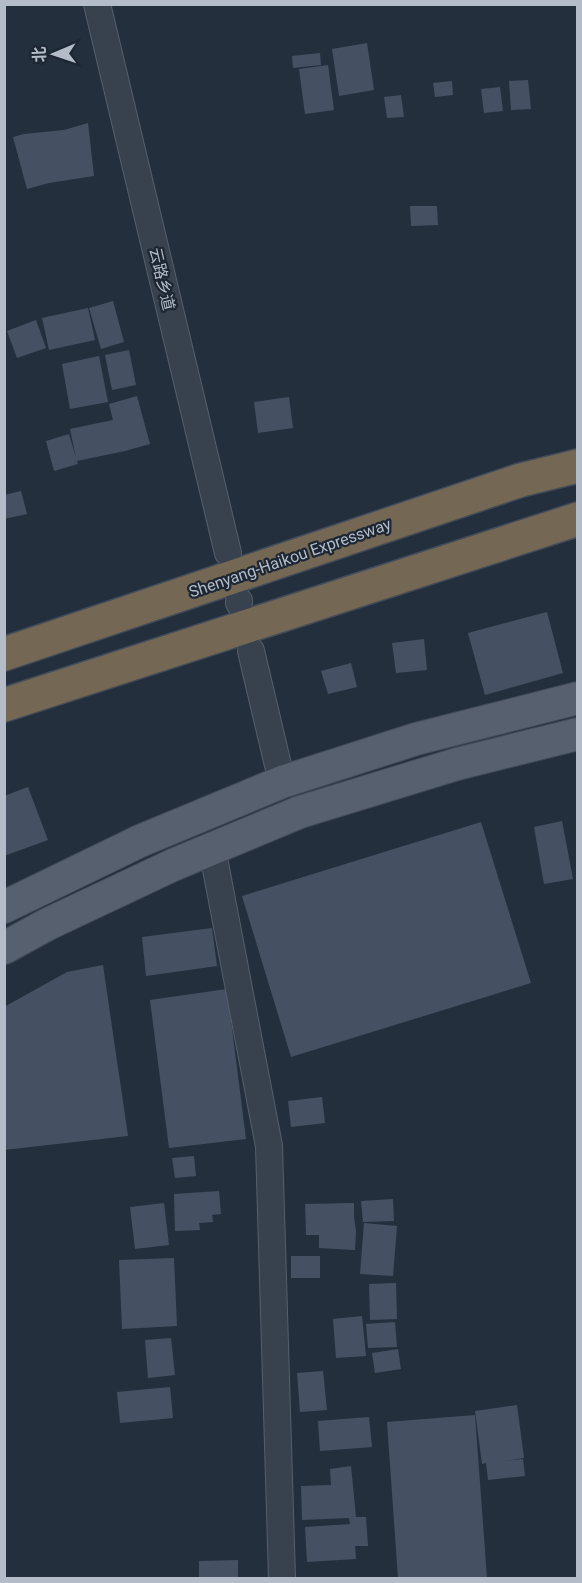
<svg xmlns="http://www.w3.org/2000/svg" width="582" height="1583" viewBox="0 0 582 1583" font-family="Roboto,'Noto Sans SC',sans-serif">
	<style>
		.building { fill: #455162 }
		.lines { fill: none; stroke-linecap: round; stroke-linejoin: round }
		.minor-casing { stroke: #565f6c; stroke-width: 28 }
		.major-casing { stroke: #414a57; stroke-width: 34 }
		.highway-casing { stroke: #434c59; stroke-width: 36 }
		.minor { stroke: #38414e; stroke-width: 26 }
		.major { stroke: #56606e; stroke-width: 32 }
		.highway { stroke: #746855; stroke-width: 33 }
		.labels { text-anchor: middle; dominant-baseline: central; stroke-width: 4.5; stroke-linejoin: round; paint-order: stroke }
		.street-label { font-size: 16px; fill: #b4bcc9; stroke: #1d2633 }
	</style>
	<rect width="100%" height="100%" fill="#242f3e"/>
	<g class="building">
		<path d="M367,43L374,90L339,96L332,49Z"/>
		<path d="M320,53L321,65L293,68L292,56Z"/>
		<path d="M328,65L334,110L305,114L299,69Z"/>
		<path d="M528,80L531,109L511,110L509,81Z"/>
		<path d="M452,81L453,95L435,97L433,83Z"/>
		<path d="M500,87L503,111L484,113L481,89Z"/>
		<path d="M401,95L404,117L387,118L384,97Z"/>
		<path d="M88,123L94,176L49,183L27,189L13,137L24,134L64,130Z"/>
		<path d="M410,206H437L438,225L411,226Z"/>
		<path d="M113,301L124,342L101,349L89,308Z"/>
		<path d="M88,308L95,340L49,350L42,318Z"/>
		<path d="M36,320L46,348L17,358L7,331Z"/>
		<path d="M129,350L136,385L112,390L105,355Z"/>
		<path d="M99,356L108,402L70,409L62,364Z"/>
		<path d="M137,396L150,444L125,451L77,461L78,464L54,471L46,441L69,434L76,458L70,429L113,420L109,404Z"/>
		<path d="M289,397L293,428L258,433L254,402Z"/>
		<path d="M21,491L27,514L4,519V495Z"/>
		<path d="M547,612L563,673L485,695L468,633Z"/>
		<path d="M424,639L427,670L396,673L392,643Z"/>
		<path d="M351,663L357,687L328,694L321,671Z"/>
		<path d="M28,787L48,840L4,856V796Z"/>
		<path d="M562,821L573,879L544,884L534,827Z"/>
		<path d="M481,822L531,983L291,1057L242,896Z"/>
		<path d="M212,928L217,966L146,976L142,937Z"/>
		<path d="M103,965L128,1136L4,1150V1007L67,972Z"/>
		<path d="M227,989L246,1139L169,1148L150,1000Z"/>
		<path d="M322,1097L325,1123L291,1127L288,1101Z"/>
		<path d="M194,1156L196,1176L175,1178L172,1158Z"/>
		<path d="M219,1191L221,1214L212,1215L213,1222L199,1223L200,1230L175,1231L174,1194Z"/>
		<path d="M393,1199L394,1221L363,1222L361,1201Z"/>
		<path d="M164,1203L169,1245L135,1249L130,1207Z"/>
		<path d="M354,1203V1217L356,1231L355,1250L319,1248V1235H306L305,1204Z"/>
		<path d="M364,1223L397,1226L393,1276L360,1274Z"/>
		<rect x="291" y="1256" width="29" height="22"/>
		<path d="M174,1258L177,1326L122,1329L119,1260Z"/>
		<path d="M396,1283L397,1319L370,1320L369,1284Z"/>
		<path d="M362,1316L366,1356L336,1358L333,1319Z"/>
		<path d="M395,1322L397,1347L368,1348L366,1324Z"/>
		<path d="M171,1338L175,1375L148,1378L145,1340Z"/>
		<path d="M398,1349L401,1369L375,1373L372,1353Z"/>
		<path d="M323,1371L327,1410L300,1412L297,1373Z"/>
		<path d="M170,1387L173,1418L120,1423L117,1392Z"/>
		<path d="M517,1405L524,1458L504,1461L523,1459L525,1476L488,1480L486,1463L482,1464L475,1411Z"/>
		<path d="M475,1415L487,1578H398L387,1422Z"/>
		<path d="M369,1417L372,1447L320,1451L318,1421Z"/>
		<path d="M351,1466L356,1517H366L368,1546H355L356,1559L307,1562L305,1527L350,1524L349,1518L302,1520L301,1486L331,1485L330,1469Z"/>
		<path d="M238,1560V1578H199V1561Z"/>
	</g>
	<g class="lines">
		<defs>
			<g id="minor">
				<path d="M97,4L228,553"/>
				<path d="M239,601V603"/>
				<path d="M251,651L282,782"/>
				<path d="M212,848L269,1146L282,1578"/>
			</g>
			<g id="major">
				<path d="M4,907L140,841L282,782L416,739L578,698"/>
				<path d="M4,948L48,924L173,865L300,812L457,764L578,734"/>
			</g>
			<g id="highway">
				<path d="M4,654L521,480L578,466"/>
				<path d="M4,705L578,519"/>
			</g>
		</defs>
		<use href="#minor" class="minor-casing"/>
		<use href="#major" class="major-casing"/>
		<use href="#highway" class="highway-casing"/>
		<use href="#minor" class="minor"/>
		<use href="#major" class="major"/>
		<use href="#highway" class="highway"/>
	</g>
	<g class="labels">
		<g class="street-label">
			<text transform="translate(162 279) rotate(77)">云路乡道</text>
			<text transform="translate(290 558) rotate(-19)">Shenyang-Haikou Expressway</text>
		</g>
	</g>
	<rect width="582" height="1583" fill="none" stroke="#b4bcc9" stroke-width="12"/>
	<g transform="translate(54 54) rotate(268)" stroke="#1d2633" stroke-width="4.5" paint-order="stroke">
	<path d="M0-4.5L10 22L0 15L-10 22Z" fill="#b4bcc9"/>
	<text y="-9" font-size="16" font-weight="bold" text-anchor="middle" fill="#b4bcc9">北</text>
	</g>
</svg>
